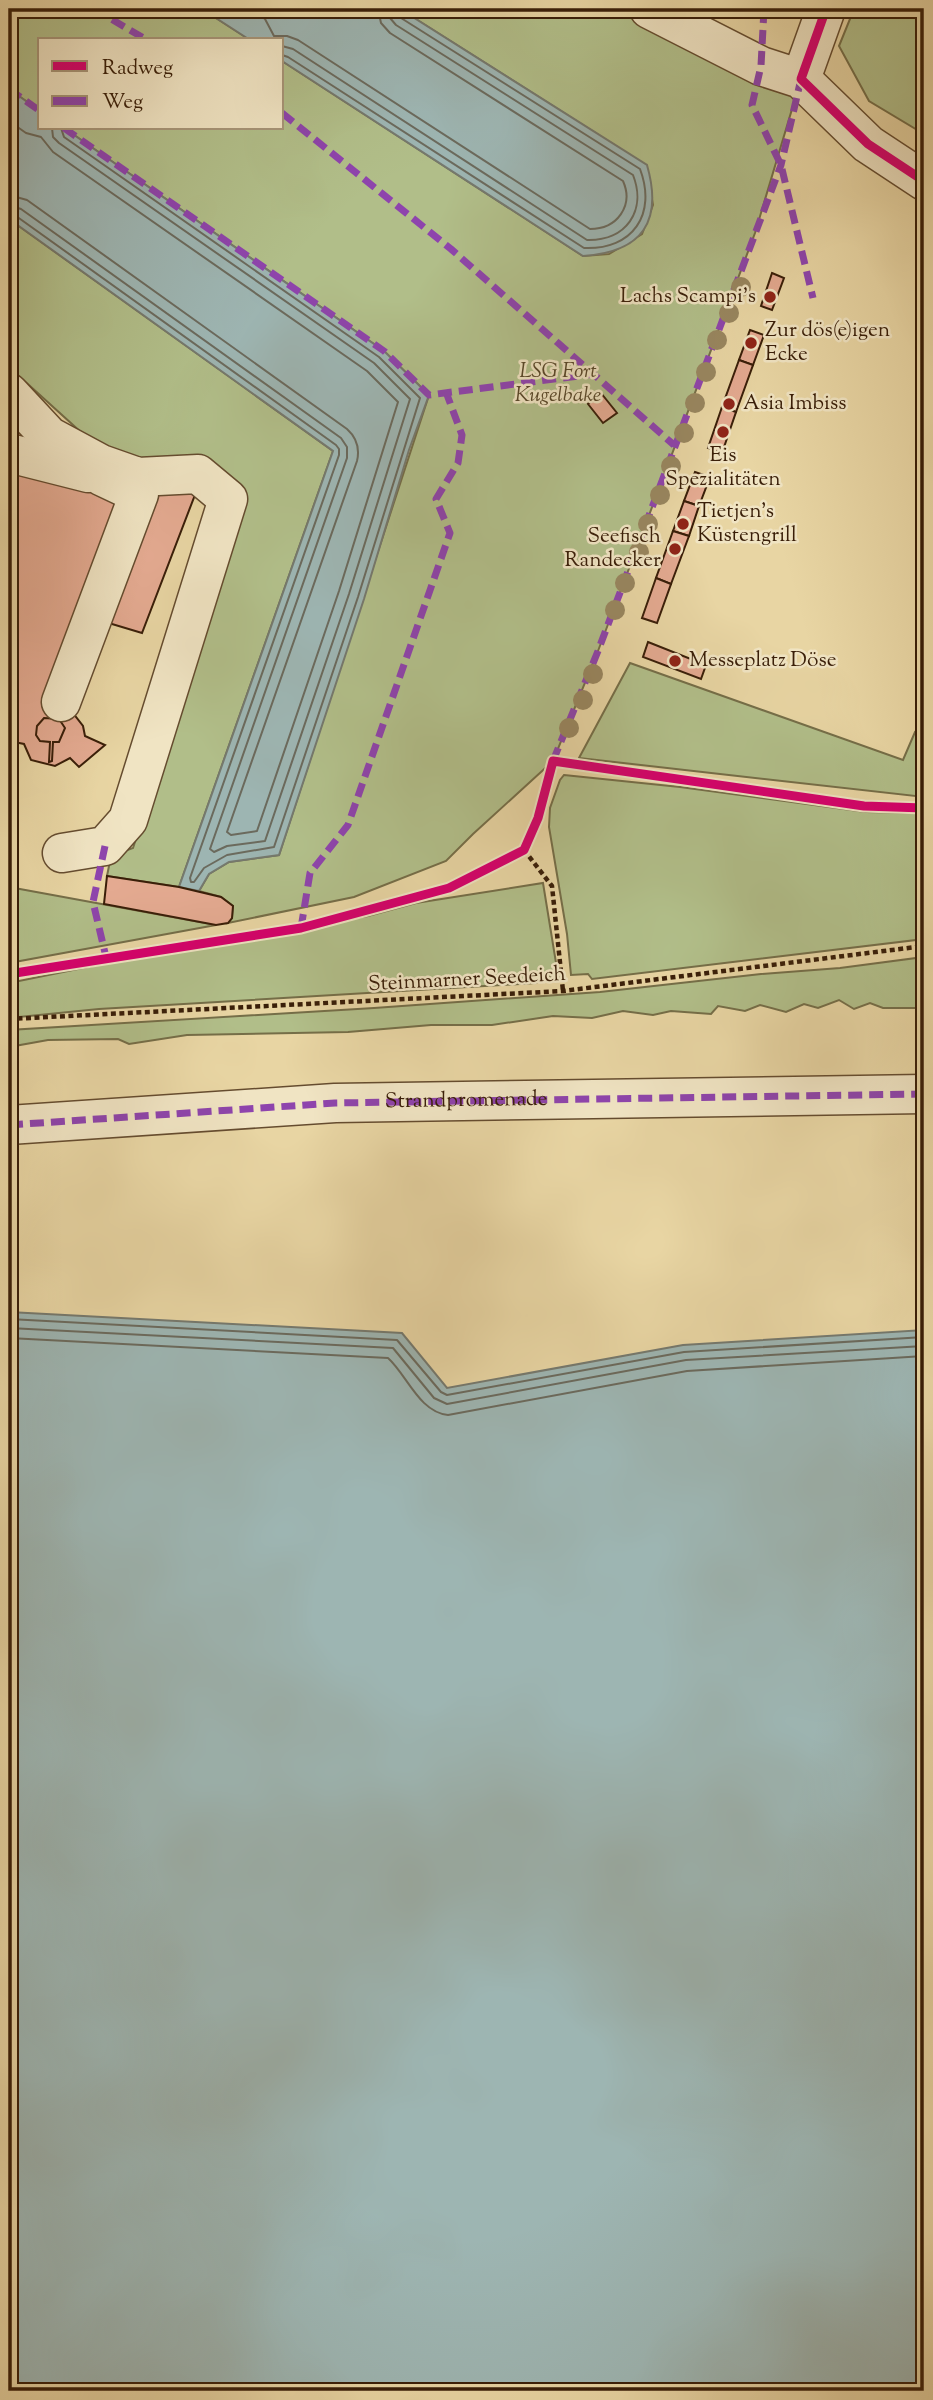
<svg xmlns="http://www.w3.org/2000/svg" width="933" height="2400" viewBox="0 0 933 2400" font-family="'Sorts Mill Goudy',serif">
	<style>
		.green { fill: #b1be89; stroke: #756e48; stroke-width: 2 }
		.water { fill: #9db5b2; stroke: #75796e; stroke-width: 2 }
		.lines { fill: none; stroke-linecap: round; stroke-linejoin: round }
		.shore { stroke: #6b6a5d; stroke-width: 2 }
		.building { fill: #e4aa91; stroke: #391e08; stroke-width: 2 }
		.minor-casing { stroke: #654c2f; stroke-width: 41 }
		.path { stroke: #391e08; stroke-width: 4.5; stroke-dasharray: 5 3.5; stroke-linecap: butt }
		.minor { stroke: #f0e4c3; stroke-width: 38 }
		.quiet { stroke: #8e44ad; stroke-width: 7; stroke-dasharray: 14 7; stroke-linecap: butt }
		.cycleway-casing { stroke: #f0e4c3; stroke-width: 13 }
		.cycleway { stroke: #d6006c; stroke-width: 9 }
		.tree { fill: #98865f }
		.poi-dot { fill: #8f2418; stroke: #f0e4c3; stroke-width: 2.5 }
		.labels { text-anchor: middle; dominant-baseline: central; stroke-width: 5; stroke-linejoin: round; paint-order: stroke }
		.poi-label { font-size: 21px; fill: #391e08; stroke: #f0e4c3; text-anchor: start }
		.park-label { font-size: 21px; font-style: italic; fill: #574628; stroke: #f0e4c3 }
		.street-label { font-size: 21px; fill: #391e08; stroke: #f0e4c3 }
	</style>
	<rect width="100%" height="100%" fill="#e8d5a3"/>
	<filter id="stains"><feTurbulence type="fractalNoise" baseFrequency=".00286" numOctaves="4"/><feColorMatrix values="0 0 0 0 .2 0 0 0 0 .09 0 0 0 0 .02 0 0 0 .5 -.17"/></filter>
	<radialGradient id="worn" r=".72"><stop offset=".6" stop-color="#630" stop-opacity="0"/><stop offset="1" stop-color="#630" stop-opacity=".3"/></radialGradient>
	<g class="green">
		<path d="M9,9H202L250,40H40V111L9,89Z"/>
		<path d="M400,9H654L801,79L755,233L598,651L553,761L473,834L446,861L354,897L228,923L232,918L233,906L221,897L199,891L209,874L229,862L279,855L429,395L384,351L64,128H282V61L583,256L609,254L642,234L653,205L646,165Z"/>
		<path d="M854,9H924V134L869,101L839,46Z"/>
		<path d="M9,219L333,451L179,887L107,876L111,856L133,848L245,505L177,465L104,453L9,367Z"/>
		<path d="M630,663L903,760L915,732L924,735V797L579,758Z"/>
		<path d="M564,775L680,787L866,812L924,813V939L592,979L588,974L571,975L567,934L549,827L550,808L560,780Z"/>
		<path d="M543,883L558,975L544,978L536,983L99,1009L9,1018V983L176,949L368,916L416,903Z"/>
		<path d="M9,887L216,925L9,963Z"/>
		<path d="M924,957V1008H883L870,1003L854,1009L839,1000L818,1008L804,1004L786,1012L760,1005L745,1011L718,1006L711,1014L671,1011L653,1015L623,1011L592,1018L553,1016L492,1025H431L348,1032L187,1035L129,1044L118,1039L48,1040L9,1047V1030L374,1008L600,992L761,974L840,968Z"/>
	</g>
	<g class="water">
		<path d="M202,9H400L647,165C663,221 643,252 583,256L282,61V40H250Z"/>
		<path d="M9,89L40,111V128H64L384,351L429,395L409,450L364,599L279,855L229,862L209,874L199,891L179,887L333,451L9,219Z"/>
		<path d="M9,1312L402,1333L447,1388L683,1345L924,1330V2391H9Z"/>
	</g>
	<g class="lines">
		<g class="shore">
			<path d="M250,9L265,19L274,36H287L298,40L590,229C617,229 634,206 623,181L390,33L381,23L378,9"/>
			<path d="M282,46L293,49L587,240C626,241 647,211 633,175L396,25L390,18L389,9"/>
			<path d="M282,55L288,57L584,248C633,250 657,214 640,169L401,18L397,9"/>
			<path d="M9,121L26,133L41,137L53,152L367,371L398,402L339,591L257,831L231,835L227,832L357,461C360,448 357,438 347,429L27,200L9,195"/>
			<path d="M9,205L21,209L341,438L347,447V458L210,849L214,852L227,846L265,841L349,594L410,399L374,363L59,143L53,137L52,128"/>
			<path d="M9,214L16,216L336,445L339,449V455L190,878L191,882H194L204,868L227,855L274,847L358,597L420,398L379,357L64,137L61,128"/>
			<path d="M9,1319L397,1340L441,1392L447,1395L684,1352L924,1337"/>
			<path d="M9,1328L393,1348L434,1398L447,1404L686,1360L924,1346"/>
			<path d="M9,1338L388,1358C407,1375 419,1412 448,1415L687,1371L924,1356"/>
		</g>
	</g>
	<g class="building">
		<path d="M772,273L784,278L772,310L761,306Z"/>
		<path d="M750,330L764,335L753,365L739,360Z"/>
		<path d="M739,360L753,365L736,412L722,407Z"/>
		<path d="M601,393L617,413L603,423L588,404Z"/>
		<path d="M722,407L736,412L722,453L708,448Z"/>
		<path d="M9,409L198,487L142,633L102,621L73,713L83,726L85,736L105,745L79,767L70,758L55,766L31,760L24,744L9,741Z"/>
		<path d="M695,472L710,477L699,506L684,501Z"/>
		<path d="M684,501L699,506L689,536L673,531Z"/>
		<path d="M673,531L689,536L671,584L656,578Z"/>
		<path d="M656,578L671,584L657,623L642,618Z"/>
		<path d="M648,642L706,665L701,679L643,657Z"/>
		<path d="M44,718L59,719L65,728L59,742H53L52,761L49,762L50,742L40,741L36,735L37,726Z"/>
		<path d="M107,876L179,887L221,897L233,906L232,918L228,923L216,925L104,904Z"/>
	</g>
	<g class="lines">
		<defs>
			<g id="minor">
				<path d="M649,9L761,66L801,79L868,144L924,181"/>
				<path d="M801,79L826,9"/>
				<path d="M9,393L49,436L101,464L138,477L198,474L228,499L128,820L105,846L62,853"/>
				<path d="M9,453L88,473"/>
				<path d="M61,702L139,494L101,476"/>
				<path id="s1" d="M9,1125L335,1103L924,1094"/>
			</g>
		</defs>
		<use href="#minor" class="minor-casing"/>
		<g class="path">
			<path d="M524,850L552,886L563,991"/>
			<path d="M9,974L301,928L449,888L524,850L538,818L553,761"/>
			<path d="M9,1019L563,991L924,946"/>
		</g>
		<use href="#minor" class="minor"/>
		<g class="quiet">
			<path d="M94,9L147,40"/>
			<path d="M764,9L761,66L752,105L781,165L813,298"/>
			<path d="M9,89L40,111"/>
			<path d="M282,113L451,249L674,445"/>
			<path d="M64,128L384,351L429,395L594,374"/>
			<path d="M553,761L598,651L781,165L801,79"/>
			<path d="M105,846L93,902L106,957"/>
			<path d="M301,928L310,873L348,825L450,533L436,499L458,463L462,435L446,392"/>
			<path d="M9,1125L335,1103L924,1094"/>
		</g>
		<defs>
			<g id="cycleway">
				<path d="M826,9L801,79L868,144L924,181"/>
				<path d="M9,974L301,928L449,888L524,850L538,818L553,761L864,806L924,808"/>
			</g>
		</defs>
		<use href="#cycleway" class="cycleway-casing"/>
		<use href="#cycleway" class="cycleway"/>
	</g>
	<g class="tree">
		<circle cx="741" cy="287" r="10"/>
		<circle cx="729" cy="313" r="10"/>
		<circle cx="717" cy="340" r="10"/>
		<circle cx="706" cy="372" r="10"/>
		<circle cx="695" cy="403" r="10"/>
		<circle cx="684" cy="433" r="10"/>
		<circle cx="671" cy="466" r="10"/>
		<circle cx="660" cy="495" r="10"/>
		<circle cx="648" cy="524" r="10"/>
		<circle cx="639" cy="552" r="10"/>
		<circle cx="625" cy="583" r="10"/>
		<circle cx="615" cy="610" r="10"/>
		<circle cx="593" cy="674" r="10"/>
		<circle cx="583" cy="700" r="10"/>
		<circle cx="569" cy="728" r="10"/>
	</g>
	<g class="poi-dot">
		<circle cx="770" cy="297" r="7"/>
		<circle cx="751" cy="343" r="7"/>
		<circle cx="729" cy="404" r="7"/>
		<circle cx="723" cy="432" r="7"/>
		<circle cx="683" cy="524" r="7"/>
		<circle cx="675" cy="549" r="7"/>
		<circle cx="675" cy="661" r="7"/>
	</g>
	<g class="labels">
		<g class="poi-label">
			<text x="756" y="297" text-anchor="end">Lachs Scampi's</text>
			<text x="765" y="331">Zur dös(e)igen<tspan x="765" dy="24">Ecke</tspan></text>
			<text x="743" y="404">Asia Imbiss</text>
			<text x="723" y="456" text-anchor="middle">Eis<tspan x="723" dy="24">Spezialitäten</tspan></text>
			<text x="697" y="512">Tietjen's<tspan x="697" dy="24">Küstengrill</tspan></text>
			<text x="661" y="537" text-anchor="end">Seefisch<tspan x="661" dy="24">Randecker</tspan></text>
			<text x="689" y="661">Messeplatz Döse</text>
		</g>
		<g class="park-label">
			<text x="558" y="372">LSG Fort<tspan x="558" dy="24">Kugelbake</tspan></text>
		</g>
		<g class="street-label">
			<text transform="translate(467 980) rotate(-3)">Steinmarner Seedeich</text>
			<text stroke="none"><textPath href="#s1" startOffset="458">Strandpromenade</textPath></text>
		</g>
	</g>
	<rect width="933" height="2400" fill="none" stroke="#e8d5a3" stroke-width="35"/>
	<rect x="10" y="10" width="912" height="2379" fill="none" stroke="#391e08" stroke-width="3.5"/>
	<rect x="18" y="18" width="898" height="2365" fill="none" stroke="#391e08" stroke-width="2"/>
	<rect x="38" y="38" width="245" height="91" fill="#f0e4c3" stroke="#a79578" stroke-width="2"/>
	<rect x="52" y="61" width="35" height="10" fill="#d6006c" stroke="#a79578" stroke-width="2"/>
	<text x="102" y="74" font-size="21" fill="#391e08">Radweg</text>
	<rect x="52" y="96" width="35" height="10" fill="#8e44ad" stroke="#a79578" stroke-width="2"/>
	<text x="102" y="108" font-size="21" fill="#391e08">Weg</text>
	<rect width="100%" height="100%" filter="url(#stains)"/>
	<rect width="100%" height="100%" fill="url(#worn)"/>
</svg>
